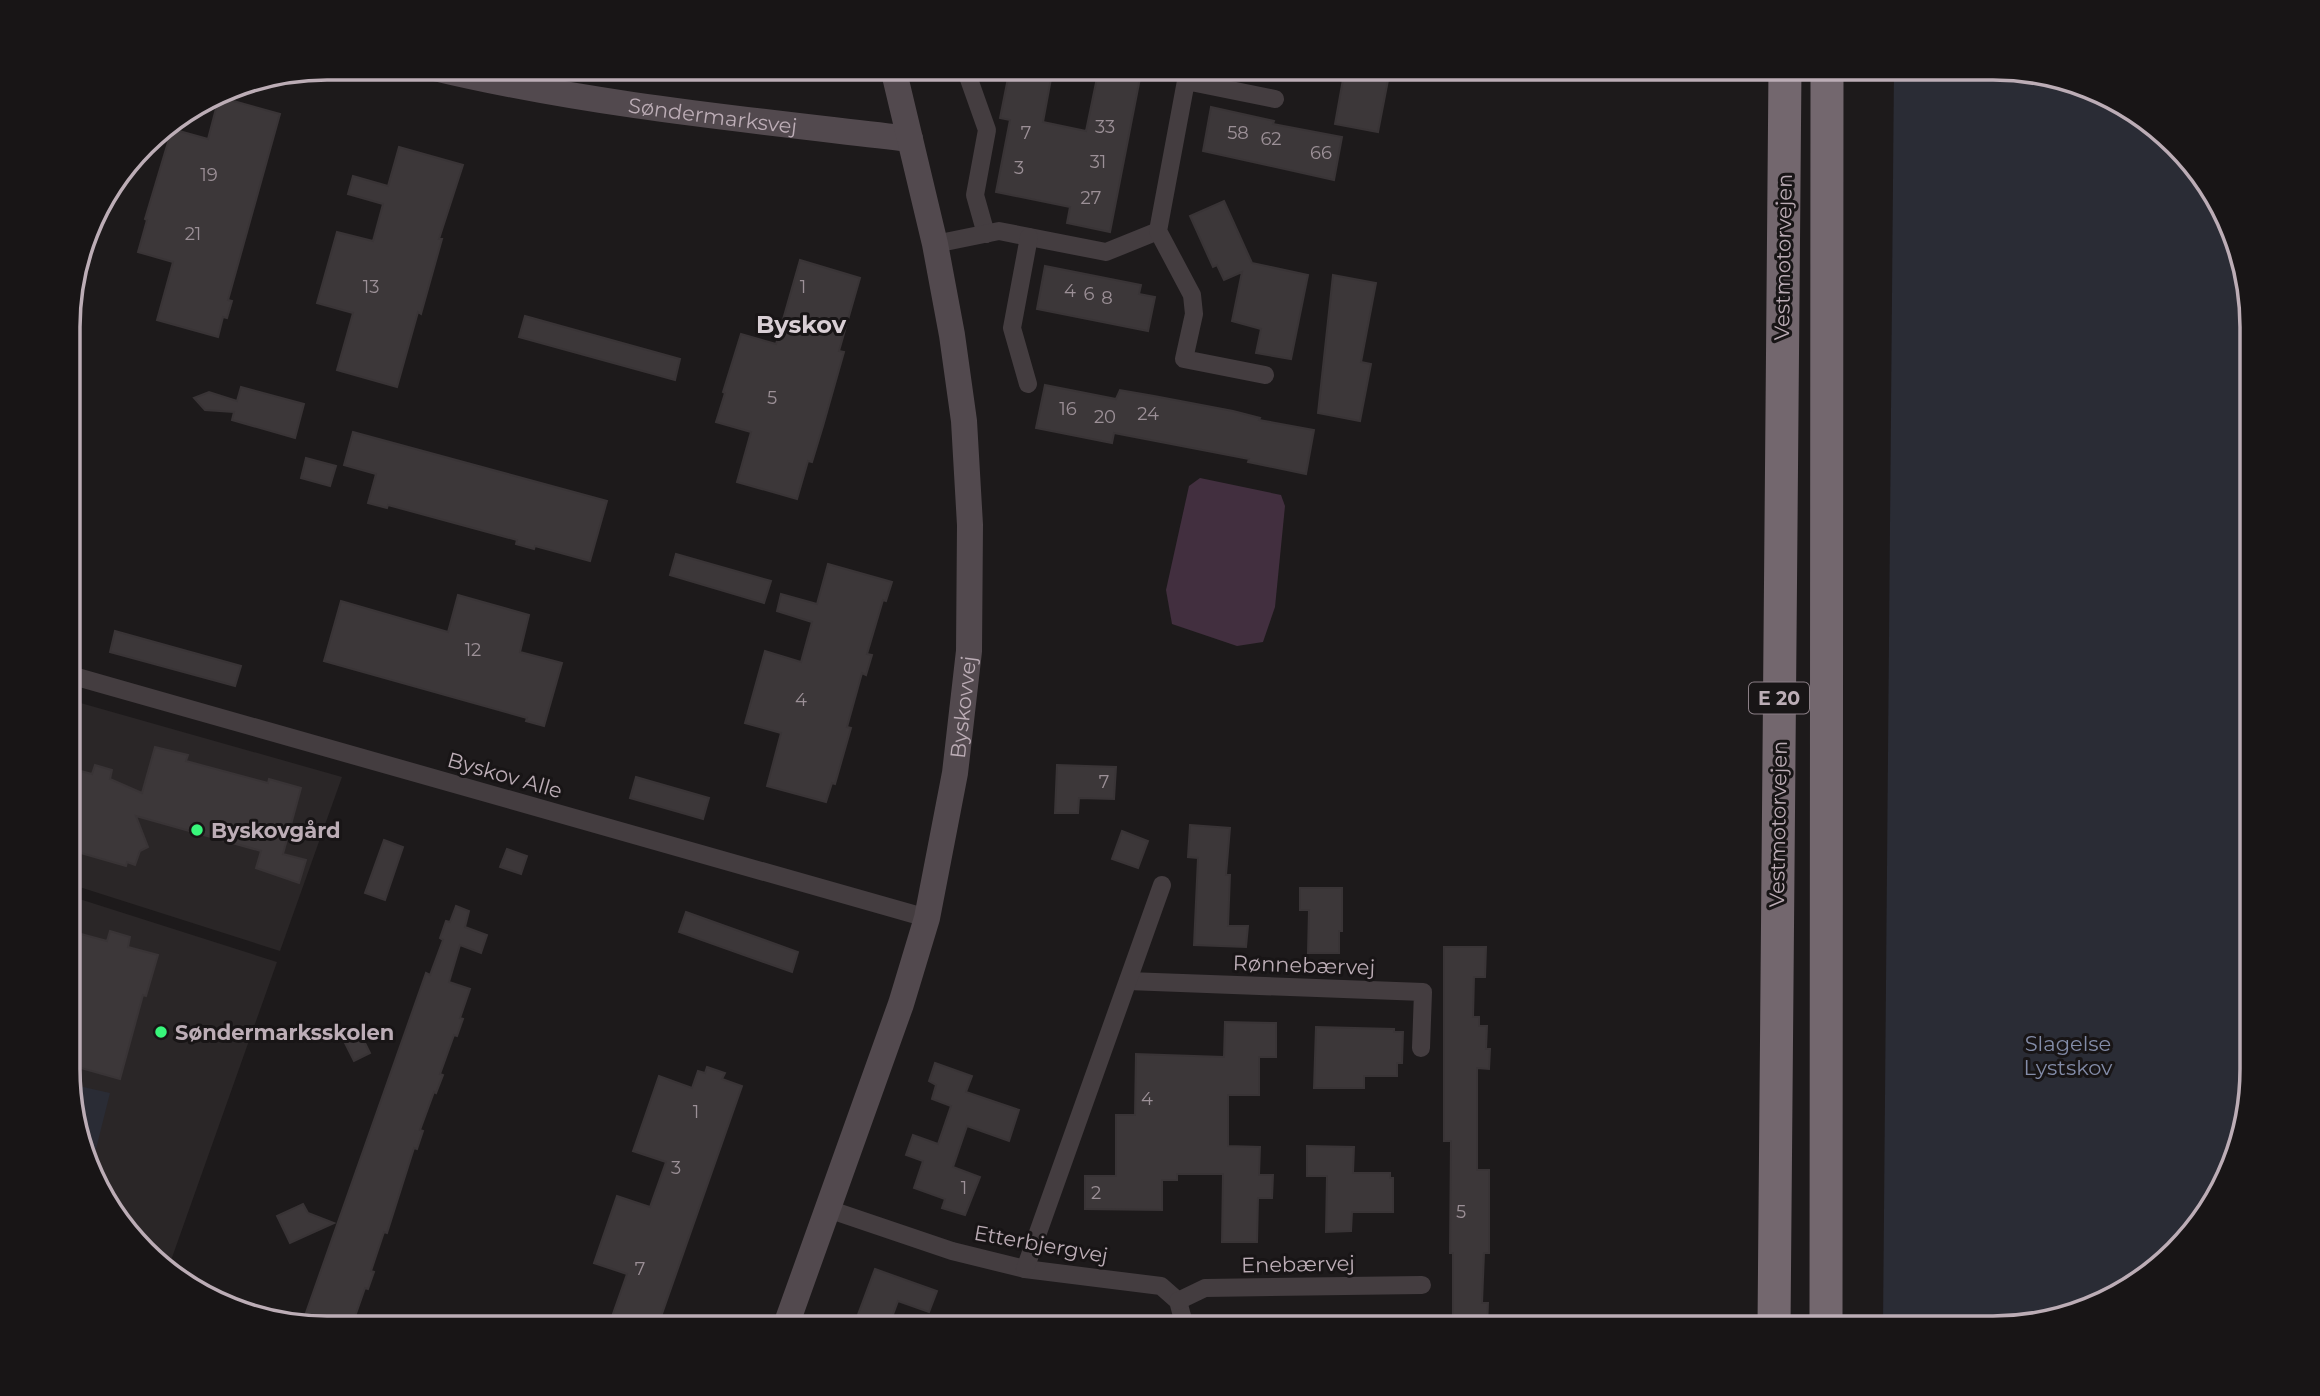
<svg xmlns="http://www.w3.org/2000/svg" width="2320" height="1396" viewBox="0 0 2320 1396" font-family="Montserrat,sans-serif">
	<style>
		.built { fill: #2a2627 }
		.green { fill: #2a2c35 }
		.water { fill: #422f3f }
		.building { fill: #3c3739; stroke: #393436; stroke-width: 2 }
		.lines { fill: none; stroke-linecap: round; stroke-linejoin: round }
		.street { stroke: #443d40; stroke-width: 18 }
		.secondary { stroke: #52494e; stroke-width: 26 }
		.highway { stroke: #73676e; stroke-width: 33 }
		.poi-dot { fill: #38f77b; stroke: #181516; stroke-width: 2.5 }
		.labels { text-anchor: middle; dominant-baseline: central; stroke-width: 6; stroke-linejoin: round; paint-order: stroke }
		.number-label { font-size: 18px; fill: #9c9097 }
		.shield { fill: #181516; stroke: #8b7f86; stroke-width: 2 }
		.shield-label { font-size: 19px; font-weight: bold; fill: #bcadb6 }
		.street-label { font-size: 21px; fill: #bcadb6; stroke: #181516 }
		.poi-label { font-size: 21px; font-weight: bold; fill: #bcadb6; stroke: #181516; text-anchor: start }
		.park-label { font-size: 21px; fill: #838ca8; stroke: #181516 }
		.quarter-label { font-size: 24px; font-weight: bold; fill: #d8ced4; stroke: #181516 }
		.rim { fill: none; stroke: #bcadb6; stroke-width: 3.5 }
	</style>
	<rect width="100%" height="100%" fill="#1d1a1b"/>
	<g class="built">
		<path d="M70,700L342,777L280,951L70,884Z"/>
		<path d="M70,896L277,962L169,1266L112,1212L70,1102Z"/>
	</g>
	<g class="green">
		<path d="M1894,68H1993L2060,77L2122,103L2208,184L2251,310V1085L2217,1198L2122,1293L2009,1327H1883Z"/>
		<path d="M70,1084L110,1093L93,1161L70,1102Z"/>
	</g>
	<path class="water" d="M1200,478L1281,495L1285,506L1275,607L1263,642L1237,646L1172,624L1166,590L1189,486Z"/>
	<g class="building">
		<path d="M1010,68H1053L1043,122L1086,131L1099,68H1142L1110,232L1067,223L1070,207L996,192L1010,120L1000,118Z"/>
		<path d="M1345,68H1380L1379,73L1389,75L1378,132L1335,124Z"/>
		<path d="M219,97L280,114L228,300L232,301L227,318L223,317L218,337L157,320L173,262L138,252L147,220L145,219L172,129L208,139Z"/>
		<path d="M1211,107L1274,121L1273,124L1342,137L1334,180L1203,151Z"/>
		<path d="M399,147L463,165L439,239H442L421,314L418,312L397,387L337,370L353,313L317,303L337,232L373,241L383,204L348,194L353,176L388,186Z"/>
		<path d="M1224,201L1252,263L1308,275L1291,359L1256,353L1261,329L1232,321L1242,272L1224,280L1217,265L1213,267L1190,216Z"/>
		<path d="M800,260L860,278L839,351L844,352L823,426L812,462L808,461L797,499L737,482L751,432L716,422L725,393L723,392L741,334L776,344Z"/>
		<path d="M1045,266L1141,285L1139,294L1155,297L1148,331L1037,309Z"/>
		<path d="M1333,275L1376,283L1361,362L1371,364L1360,421L1318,413Z"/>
		<path d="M525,316L680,359L675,380L519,337Z"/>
		<path d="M1045,385L1116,399L1120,390L1154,396L1233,411L1260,418L1259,420L1314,430L1306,474L1248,462L1249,459L1114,433L1112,443L1036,428Z"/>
		<path d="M241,387L304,404L295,438L232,420L234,412L205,410L194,398L209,392L237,401Z"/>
		<path d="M353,432L607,501L590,561L535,546L534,549L516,544L517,540L388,505L387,508L368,503L376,474L344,465Z"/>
		<path d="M306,458L336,466L330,486L301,478Z"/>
		<path d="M676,554L771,581L764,603L670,575Z"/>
		<path d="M828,564L892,582L886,601L883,600L867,654L872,655L866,675L862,673L847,727L851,728L835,784L832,783L826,802L767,786L781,733L745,723L765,651L801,662L812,622L777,611L781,594L817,604Z"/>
		<path d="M458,595L529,615L520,652L562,663L544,726L526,721L527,718L324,661L341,601L448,632Z"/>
		<path d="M115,631L241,666L235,686L110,652Z"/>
		<path d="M155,747L188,755L186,761L268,783L269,779L301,788L283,854L306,860L299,883L256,868L261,851L136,816L148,847L140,851L135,865L127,862L126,866L70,850V768L92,774L95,765L112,770L110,779L142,793Z"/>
		<path d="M1057,765L1116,767L1114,799L1079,798L1078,813H1055Z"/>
		<path d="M636,777L709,798L703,819L630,798Z"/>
		<path d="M1190,825L1230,828L1226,875H1230L1228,926H1248L1246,947L1194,945L1198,858L1188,857Z"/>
		<path d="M1122,831L1148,841L1138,868L1112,859Z"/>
		<path d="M384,840L403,847L385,900L365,893Z"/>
		<path d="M507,849L527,856L521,874L500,867Z"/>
		<path d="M1300,888H1342V931H1339V953H1308L1309,910H1300Z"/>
		<path d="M456,906L469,911L465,927L487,935L481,953L460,945L449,982L470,989L460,1018L463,1019L457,1036L454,1035L440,1074L443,1075L436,1093L434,1092L420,1130L423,1131L417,1149L414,1148L387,1233L384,1232L371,1271L374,1272L368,1289L365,1288L351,1328L302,1324L426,973L430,975L443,940L440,938L446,921L450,922Z"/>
		<path d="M686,912L798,952L792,972L679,932Z"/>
		<path d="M70,931L107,941L110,931L130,937L128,947L158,955L146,996L143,995L120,1079L70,1065Z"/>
		<path d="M1444,947H1486L1485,977H1474L1473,1017H1479V1026H1487L1486,1049H1490L1489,1069L1477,1068V1170H1489V1253H1484L1482,1303H1488L1487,1327H1453V1253H1450L1451,1141H1444Z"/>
		<path d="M1225,1022L1276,1023V1057H1259V1095H1228V1146L1260,1147L1259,1175H1273L1272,1198H1258L1257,1242H1222L1223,1174H1177V1180H1162V1210L1085,1209V1176H1116V1115H1135L1136,1054L1224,1057Z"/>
		<path d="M357,1027L370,1053L354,1061L341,1035Z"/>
		<path d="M1316,1027L1394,1029V1032H1403L1402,1063H1397V1076H1364V1088H1314Z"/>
		<path d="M935,1063L972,1076L966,1092L1019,1110L1009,1141L967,1126L953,1167L980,1177L965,1215L942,1208L945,1199L914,1188L923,1161L906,1155L913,1135L938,1144L951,1106L932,1099L936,1085L929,1081Z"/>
		<path d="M707,1067L725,1073L722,1079L742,1086L657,1328H608L627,1274L594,1263L617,1196L650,1207L666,1162L633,1151L659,1076L692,1088L698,1071L705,1073Z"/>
		<path d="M1307,1146L1354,1147L1353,1173H1390V1178H1393V1212H1352L1351,1231L1326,1232L1327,1176H1307Z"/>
		<path d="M303,1204L308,1213L334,1223L290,1243L277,1216Z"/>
		<path d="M875,1269L937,1291L929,1312L898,1301L888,1328H853Z"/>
	</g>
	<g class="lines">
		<g class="street">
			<path d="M965,68L987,130L975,195L986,234"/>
			<path d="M935,244L999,231L1106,252L1158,231"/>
			<path d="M1265,375L1184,359L1194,314L1192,295L1158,231L1186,81L1275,99"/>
			<path d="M1028,384L1012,328L1029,237"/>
			<path d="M70,675L927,918"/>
			<path d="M1128,981L1423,992L1421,1048"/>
			<path d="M828,1209L952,1251L1025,1269L1161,1286L1178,1301L1185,1327"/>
			<path d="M1025,1269L1162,885"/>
			<path d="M1178,1301L1205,1288L1422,1285"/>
		</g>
		<g class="secondary">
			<path id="s1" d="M435,68C590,105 751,120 910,139"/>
			<path id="s2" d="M785,1328L901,1004L927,918L955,773L969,651L970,525L964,421L952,335L935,244L893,68"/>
		</g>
		<g class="highway">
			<path d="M1774,1327L1785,68"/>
			<path d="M1826,1327L1827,68"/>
		</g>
	</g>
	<g class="poi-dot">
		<circle cx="197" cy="830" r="7"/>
		<circle cx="161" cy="1032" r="7"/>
	</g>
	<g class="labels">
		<g class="number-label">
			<text x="1105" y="127">33</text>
			<text x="1026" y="133">7</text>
			<text x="1238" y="133">58</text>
			<text x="1271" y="139">62</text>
			<text x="1321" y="153">66</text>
			<text x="1098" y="162">31</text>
			<text x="1019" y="168">3</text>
			<text x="209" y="175">19</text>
			<text x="1091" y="198">27</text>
			<text x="193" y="234">21</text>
			<text x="371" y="287">13</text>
			<text x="803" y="287">1</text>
			<text x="1070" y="291">4</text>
			<text x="1089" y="294">6</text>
			<text x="1107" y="298">8</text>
			<text x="772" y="398">5</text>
			<text x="1068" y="409">16</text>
			<text x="1148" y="414">24</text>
			<text x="1105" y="417">20</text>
			<text x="473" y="650">12</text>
			<text x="801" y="700">4</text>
			<text x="1104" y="782">7</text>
			<text x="1147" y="1099">4</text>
			<text x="696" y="1112">1</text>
			<text x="676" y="1168">3</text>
			<text x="964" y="1188">1</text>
			<text x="1096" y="1193">2</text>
			<text x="1461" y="1212">5</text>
			<text x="640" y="1269">7</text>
		</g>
		<rect class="shield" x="1749" y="682.5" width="60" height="31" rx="5"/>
		<g class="shield-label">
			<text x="1779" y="698">E 20</text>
		</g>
		<g class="street-label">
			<text stroke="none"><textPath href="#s1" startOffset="282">Søndermarksvej</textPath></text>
			<text transform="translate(1783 257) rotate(-89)">Vestmotorvejen</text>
			<text stroke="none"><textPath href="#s2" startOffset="648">Byskovvej</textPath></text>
			<text transform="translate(505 775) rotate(16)">Byskov Alle</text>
			<text transform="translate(1778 824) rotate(-89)">Vestmotorvejen</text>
			<text transform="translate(1304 965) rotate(2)">Rønnebærvej</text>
			<text transform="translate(1041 1244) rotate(10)">Etterbjergvej</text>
			<text transform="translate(1298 1264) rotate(-1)">Enebærvej</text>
		</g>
		<g class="poi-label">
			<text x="211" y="830">Byskovgård</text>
			<text x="175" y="1032">Søndermarksskolen</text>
		</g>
		<g class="park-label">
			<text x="2068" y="1043">Slagelse<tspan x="2068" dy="24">Lystskov</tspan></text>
		</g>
		<g class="quarter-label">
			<text x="801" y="324">Byskov</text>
		</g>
	</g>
	<path d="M0 0H2320V1396H0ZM327 80H1993A247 247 0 0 1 2240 327V1069A247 247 0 0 1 1993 1316H327A247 247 0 0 1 80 1069V327A247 247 0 0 1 327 80Z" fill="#181516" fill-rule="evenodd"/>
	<path class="rim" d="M327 80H1993A247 247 0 0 1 2240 327V1069A247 247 0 0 1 1993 1316H327A247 247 0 0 1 80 1069V327A247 247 0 0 1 327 80Z"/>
</svg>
